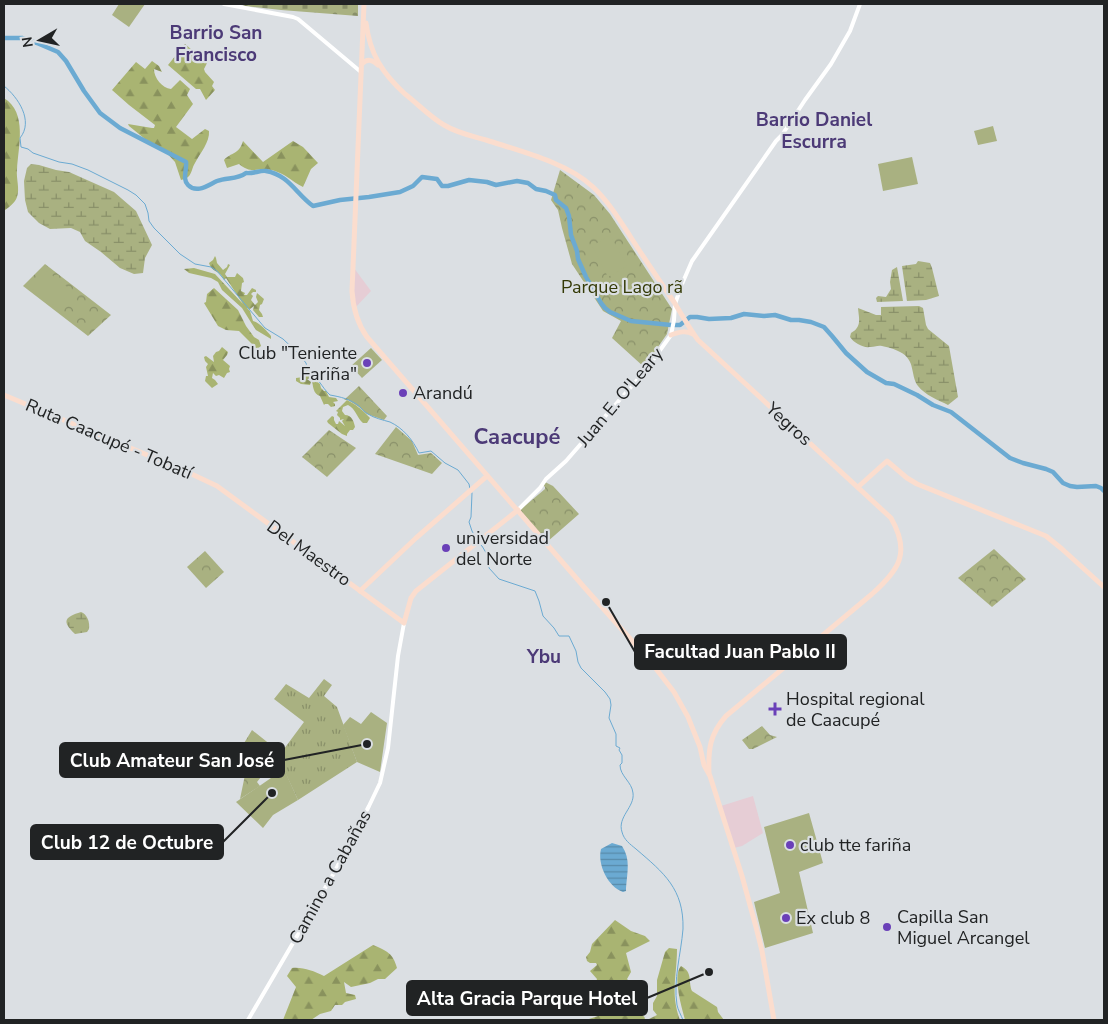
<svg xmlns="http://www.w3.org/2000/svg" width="1108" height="1024" viewBox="0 0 1108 1024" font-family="'Nunito Sans',sans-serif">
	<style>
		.commercial { fill: #e6cdd5 }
		.grass { fill: url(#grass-tufts) }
		.forest { fill: url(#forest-firs) }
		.wetland { fill: url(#wetland-marsh) }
		.cemetery { fill: url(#cemetery-stones) }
		.park { fill: url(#park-crowns) }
		.garden { fill: #a9b181 }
		.water { fill: url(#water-rules) }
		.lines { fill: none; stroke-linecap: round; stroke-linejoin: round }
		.stream { stroke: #6baad2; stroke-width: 1 }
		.river { stroke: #6baad2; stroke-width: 4.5 }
		.tertiary { stroke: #fff; stroke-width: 4 }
		.primary { stroke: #fbddce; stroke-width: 5 }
		.poi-dot { fill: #6a40b8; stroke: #dbdfe3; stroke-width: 2 }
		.labels { text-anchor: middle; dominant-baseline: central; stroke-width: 4.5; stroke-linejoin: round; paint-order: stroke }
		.park-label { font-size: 18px; fill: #343a06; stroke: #dbdfe3 }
		.poi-label { font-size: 18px; fill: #212324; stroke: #dbdfe3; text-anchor: start }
		.street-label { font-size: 18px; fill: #212324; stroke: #dbdfe3 }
		.neighbourhood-label { font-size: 19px; font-weight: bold; fill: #4c3a77; stroke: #dbdfe3 }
		.district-label { font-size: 22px; font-weight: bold; fill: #4c3a77; stroke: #dbdfe3 }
		.leader { fill: none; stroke: #212324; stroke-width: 2 }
		.callout-dot { fill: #212324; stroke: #dbdfe3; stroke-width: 2 }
		.callout { fill: #212324; stroke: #212324; stroke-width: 2 }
		.callout-label { font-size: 19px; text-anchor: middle; font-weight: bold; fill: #fff }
	</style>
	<defs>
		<pattern id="grass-tufts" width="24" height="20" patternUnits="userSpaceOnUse" patternTransform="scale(1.25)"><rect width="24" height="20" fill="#a9b181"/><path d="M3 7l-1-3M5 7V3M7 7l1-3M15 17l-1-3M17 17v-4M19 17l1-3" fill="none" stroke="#899069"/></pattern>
		<pattern id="forest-firs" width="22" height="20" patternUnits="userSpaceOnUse" patternTransform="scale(1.25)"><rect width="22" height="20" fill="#a9b472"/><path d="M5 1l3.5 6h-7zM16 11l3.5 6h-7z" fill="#89925d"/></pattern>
		<pattern id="wetland-marsh" width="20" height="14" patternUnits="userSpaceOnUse" patternTransform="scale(1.25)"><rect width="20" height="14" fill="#a9b181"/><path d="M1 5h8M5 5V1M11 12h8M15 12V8" fill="none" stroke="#899069"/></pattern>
		<pattern id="cemetery-stones" width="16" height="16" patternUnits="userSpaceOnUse" patternTransform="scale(1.25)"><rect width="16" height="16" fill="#a9b181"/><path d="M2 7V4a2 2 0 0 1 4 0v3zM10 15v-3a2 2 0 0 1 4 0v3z" fill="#899069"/></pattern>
		<pattern id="park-crowns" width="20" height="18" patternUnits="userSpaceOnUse" patternTransform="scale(1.25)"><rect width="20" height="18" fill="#a9b181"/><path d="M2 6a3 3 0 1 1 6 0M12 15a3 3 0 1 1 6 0" fill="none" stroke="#899069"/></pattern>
		<pattern id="water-rules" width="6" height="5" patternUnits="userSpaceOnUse" patternTransform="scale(1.25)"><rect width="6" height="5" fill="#6baad2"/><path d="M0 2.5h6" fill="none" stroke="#588aaa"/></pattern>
	</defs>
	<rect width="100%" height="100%" fill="#dbdfe3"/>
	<g class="commercial">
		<path d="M354,268L371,291L355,308L354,298Z"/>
		<path d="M753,796L763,833L742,846L734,848L721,806Z"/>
	</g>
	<path class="grass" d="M324,679L332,685L324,696L337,707L357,762L298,800L278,757L304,722L274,699L286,684L309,698Z"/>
	<g class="forest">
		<path d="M185,44L207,63L204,69L205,72L214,82L212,86L215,90L206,100L200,89H196L168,65Z"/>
		<path d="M152,61L159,66L162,72L154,69C154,78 162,88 171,89L180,80L190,89L187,95L193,104L176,127L192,139L205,129L209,131C210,142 200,153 195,163C192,167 192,174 188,177C186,179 183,179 181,180L175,162L165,151L145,139L129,126L128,124L152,128H154L155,125L129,105L112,90L136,62L145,69Z"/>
		<path d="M4,98C28,113 18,147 17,170C16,178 20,189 17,197C15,203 9,207 4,211Z"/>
		<path d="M243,141L263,162L293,141L303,147L318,163L311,169L303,187C291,181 286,174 272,170C257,167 252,175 239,164L227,168L224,160C231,152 239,155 243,141Z"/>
		<path d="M215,256L216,258L217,263L223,270L227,267L228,264L230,265L225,274L227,277H235L237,273L243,278L244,282L242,283L241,291L245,293L244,295H247L252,288L256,290V292H253L251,294L253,296L251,300L255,305L258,302L256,297L257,293L264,299L262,304L260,305L259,310L262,314L263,317H259L253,310L254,306L250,309L247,308L250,311L253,321C259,322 267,331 271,336V339L256,330L252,324L242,308L222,290L218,282L211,278L189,273L184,269L194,268L215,274L243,304L226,278L224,280C221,271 211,272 209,263L213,260Z"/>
		<path d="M214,288L238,310L246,326L254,337L259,340L261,346L257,349L239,331L226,330L218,326L204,303L206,302L207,294Z"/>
		<path d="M222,347L228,352L227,355L223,360L230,366L229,369L230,372L227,373L224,378L219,375L216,376L213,373L212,378L215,380L218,384L212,388L205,381L206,376H208L206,367L208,364L205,361L204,357L206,356L214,362L213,356L216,352L219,351Z"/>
		<path d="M307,369L314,379L320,384L321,388L324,391H326L329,397L336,398L338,401L333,402L335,404V406L331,407L328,404H325L324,405L320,396C313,394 313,386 312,380L311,378L307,379L311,382L310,385L301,384L296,381V378L303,377V373Z"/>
		<path d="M347,400C355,404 364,411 370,418L367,423H363C357,418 356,409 348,405L343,407L342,411L345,415C352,415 354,422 355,427L353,430H350L347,434V436L342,434L328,423L327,421L332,416L334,417V420L336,424H338L339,421L345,426L342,421L344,419L340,420V418L337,415L338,412L336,411Z"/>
		<path d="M615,920L631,931L645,936L650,941L626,953L631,972L627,979L630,982L632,991L637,994L638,1003L636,1007L645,1018L644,1020H586L598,1016L604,1011L595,998L600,996L598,992L596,991L594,984L596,982L597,979L590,971L597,965L596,963H590L587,961L586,957L590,952L592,944Z"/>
		<path d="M373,945C387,951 393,953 397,968L385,979H378L370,983L351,987L344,982L346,993L355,995L356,999L345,1002L342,1005H335L331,1011L320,1014L311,1020H283L296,987L287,976L292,968C304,967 313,971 324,976Z"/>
		<path d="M669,948L677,949C677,976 670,993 680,1020H647L657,1015L653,1010V1003L657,996V980L665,952Z"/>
		<path d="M681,966C693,972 688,981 692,991L717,1007L718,1012L724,1020H685C682,1008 672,976 681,966Z"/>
	</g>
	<g class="wetland">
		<path d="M31,164L39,165L56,170L69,172L114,192L136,211L152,245L145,258L143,273L134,274L120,268L101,252L85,241L80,232L71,228L50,229L39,223L28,212L25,200L24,181L27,168Z"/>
		<path d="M918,261L930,263L932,268L939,296L926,300L907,301L902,266L916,264Z"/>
		<path d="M897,267L903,301L877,302L876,298L878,296L886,297L891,289L890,282L892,270Z"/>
		<path d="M919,306L923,308L926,325L928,329L949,346L958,397L948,405C938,400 925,395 918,386C910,375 916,360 900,352C895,349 887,347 882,346C878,345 874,347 870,347C863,348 854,343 850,337L851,333C862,327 859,319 858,308L876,315H881V307Z"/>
		<path d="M81,612C87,614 90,622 89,629L87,632L75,634C61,621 65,617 81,612Z"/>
	</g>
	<path class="cemetery" d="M239,4H358V16L281,10L245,6Z"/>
	<g class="park">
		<path d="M560,170L594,195L610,214L672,309L667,334L644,367L612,338L621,321L603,311L572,264L562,228L558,210L551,200Z"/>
		<path d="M45,264L111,315L88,336L23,286Z"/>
		<path d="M359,386L387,416L384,420L367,414L359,407L348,400H344Z"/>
		<path d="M396,427L412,441L418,455L431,453L442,463L432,474L375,454Z"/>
		<path d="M329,430L356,448L327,477L302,457Z"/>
		<path d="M545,482L553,486L579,514L547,542L520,510L545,489V487L543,485Z"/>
		<path d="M994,549L1026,579L992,607L958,578Z"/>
		<path d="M205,551L224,572L206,588L187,567Z"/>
		<path d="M762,726L770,735L777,737L753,749H749L742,740Z"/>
		<path d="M252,730L281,753L278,757L284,769L276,775L269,767L257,782L260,786L240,799L246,770L235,758Z"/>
	</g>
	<g class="garden">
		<path d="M119,4H145L129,27L112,15Z"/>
		<path d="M993,126L997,141L978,145L974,131Z"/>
		<path d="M912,157L918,184L883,191L878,164Z"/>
		<path d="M610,235L627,266L608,277L592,246Z"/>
		<path d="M43,268L71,290L57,308L29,286Z"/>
		<path d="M371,348L382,360L362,378L351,366Z"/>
		<path d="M371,712L387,723L380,772L357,762L343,725L350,717L361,724Z"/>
		<path d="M284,769L298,800L273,815L263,828L236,802Z"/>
		<path d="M809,813L823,863L799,872L813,933L765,948L754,902L780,893L764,827Z"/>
	</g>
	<path class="water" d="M612,843L622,846C631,859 627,873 626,888V891L623,892C608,887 597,864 601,849Z"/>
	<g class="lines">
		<g class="stream">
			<path d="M4,86C18,97 34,121 20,138L21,147L28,149L33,153L59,162L72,164L88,170L128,190L136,195L145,204L148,213L149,221L154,228L180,254L195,264L211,267L217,271L265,328L283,339L299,354L306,363L308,371C317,375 322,388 330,395C341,397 350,399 359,406C362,409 364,412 368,414C374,418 383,420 390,422C403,428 413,440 419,453L431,451L445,463L458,470L469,484L470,489"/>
			<path d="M472,493L471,517L469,522L472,531L476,539"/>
			<path d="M478,543L482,546L488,556L489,568L499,579L535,591L539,601L543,616L554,628L559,636H569L576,651L578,662L581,668L605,692L610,699L611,705L609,718L616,734V746L620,748L619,750L622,755V763L620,765C620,776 632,782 633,793C635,807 617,817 622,832C624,840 630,844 636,849C664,873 684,889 683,929C681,954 673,980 677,1005C678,1010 681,1015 683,1020"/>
		</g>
		<path class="river" d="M4,38H22L37,43L58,52L66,61L84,91L100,113L120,128L186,162C187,170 182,179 188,185C197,194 208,185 217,181C227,177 237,180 246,173C253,174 260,170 266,171C289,175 296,194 313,206L340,200L369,197L400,192L413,186L422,177L437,179L442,186H448L469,180L487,182L496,185L517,181L528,183L536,189L546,191L555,195L556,200L566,208L569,216L571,235L577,251L578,259L586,277L601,303L605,308L610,312L631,321L671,325H680L690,317H697L709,319L731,318L744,314L764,316L775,315L791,320H799L811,322L824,327L832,336L846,353L867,372L886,383L894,384L917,395L933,405L951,412L1010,458L1023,463L1046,469L1053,472L1063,483L1070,486L1077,487L1096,486L1101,488L1104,491"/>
		<g class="tertiary">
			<path d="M224,4L293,17L298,19L361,72"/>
			<path d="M518,510L540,488L546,479L566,461L586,438L645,371L671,335L674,320L675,304L682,284L692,261L776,141L782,135L805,100L831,64L850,31L860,4"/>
			<path d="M248,1020L335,871L369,806L380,783L388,748L398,656L404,623"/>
		</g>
		<g class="primary">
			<path d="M364,4L352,291C353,308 357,323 367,337L584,587L650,661L674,692L688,717L700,747L704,765L710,776L742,876L756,927L762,951L774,1020"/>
			<path d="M366,23C370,54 382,73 405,94C418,104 430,117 444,125C457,133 472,136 486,140C520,151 568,163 593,187C608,201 619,219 630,236C644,258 659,280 674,302C682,315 689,328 698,340L891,518C911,553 899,570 872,594L726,716C710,734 708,749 709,773"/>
			<path d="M362,64C367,58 373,60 378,65"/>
			<path d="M671,335C679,332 686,330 693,334"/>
			<path d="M4,395L183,470L217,486L404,623L411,598L416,591L518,510"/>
			<path d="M858,487L887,461L907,478L917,484L1046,536L1062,549L1104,587"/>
			<path d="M360,591L416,538L487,476"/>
		</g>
	</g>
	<g class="poi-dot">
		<circle cx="367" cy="363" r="5"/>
		<circle cx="403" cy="393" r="5"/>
		<circle cx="446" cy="548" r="5"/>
		<path d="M772.5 701.5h5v5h5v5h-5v5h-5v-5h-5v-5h5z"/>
		<circle cx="790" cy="845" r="5"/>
		<circle cx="786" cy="918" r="5"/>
		<circle cx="887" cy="927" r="5"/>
	</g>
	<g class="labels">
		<g class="park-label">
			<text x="622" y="287">Parque Lago rã</text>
		</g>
		<g class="poi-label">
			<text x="357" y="353" text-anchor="end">Club "Teniente<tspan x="357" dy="21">Fariña"</tspan></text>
			<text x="413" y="393">Arandú</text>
			<text x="456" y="538">universidad<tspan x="456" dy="21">del Norte</tspan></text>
			<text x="786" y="699">Hospital regional<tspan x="786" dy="21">de Caacupé</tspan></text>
			<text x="800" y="845">club tte fariña</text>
			<text x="897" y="917">Capilla San<tspan x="897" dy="21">Miguel Arcangel</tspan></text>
			<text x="796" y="918">Ex club 8</text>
		</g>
		<g class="street-label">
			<text transform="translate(620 397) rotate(-50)">Juan E. O'Leary</text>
			<text transform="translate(789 424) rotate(42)">Yegros</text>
			<text transform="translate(109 439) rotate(23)">Ruta Caacupé - Tobatí</text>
			<text transform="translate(309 553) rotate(36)">Del Maestro</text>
			<text transform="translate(330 877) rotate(-61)">Camino a Cabañas</text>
		</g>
		<g class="neighbourhood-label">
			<text x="216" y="33">Barrio San<tspan x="216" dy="22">Francisco</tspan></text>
			<text x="814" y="120">Barrio Daniel<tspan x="814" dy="22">Escurra</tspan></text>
			<text x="544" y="657">Ybu</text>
		</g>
		<g class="district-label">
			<text x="517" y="437">Caacupé</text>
		</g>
	</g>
	<path class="leader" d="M606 602L635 652M367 744L284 760M272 793L223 842M709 972L647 998"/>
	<g class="callout-dot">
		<circle cx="606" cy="602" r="5"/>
		<circle cx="367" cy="744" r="5"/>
		<circle cx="272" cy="793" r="5"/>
		<circle cx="709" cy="972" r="5"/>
	</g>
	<g class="callout">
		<rect x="635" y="635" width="211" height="34" rx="5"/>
		<rect x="60" y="743" width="224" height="34" rx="5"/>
		<rect x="31" y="825" width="192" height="34" rx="5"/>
		<rect x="407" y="981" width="240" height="34" rx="5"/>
	</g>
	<g class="callout-label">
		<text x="740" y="658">Facultad Juan Pablo II</text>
		<text x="172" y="767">Club Amateur San José</text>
		<text x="127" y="849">Club 12 de Octubre</text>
		<text x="527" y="1005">Alta Gracia Parque Hotel</text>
	</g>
	<rect width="1108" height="1024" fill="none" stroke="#212324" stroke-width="10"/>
	<g transform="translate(40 40) rotate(261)" stroke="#dbdfe3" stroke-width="4" paint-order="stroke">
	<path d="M0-4L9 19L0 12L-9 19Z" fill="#212324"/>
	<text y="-8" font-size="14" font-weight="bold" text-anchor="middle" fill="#212324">N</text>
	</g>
</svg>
